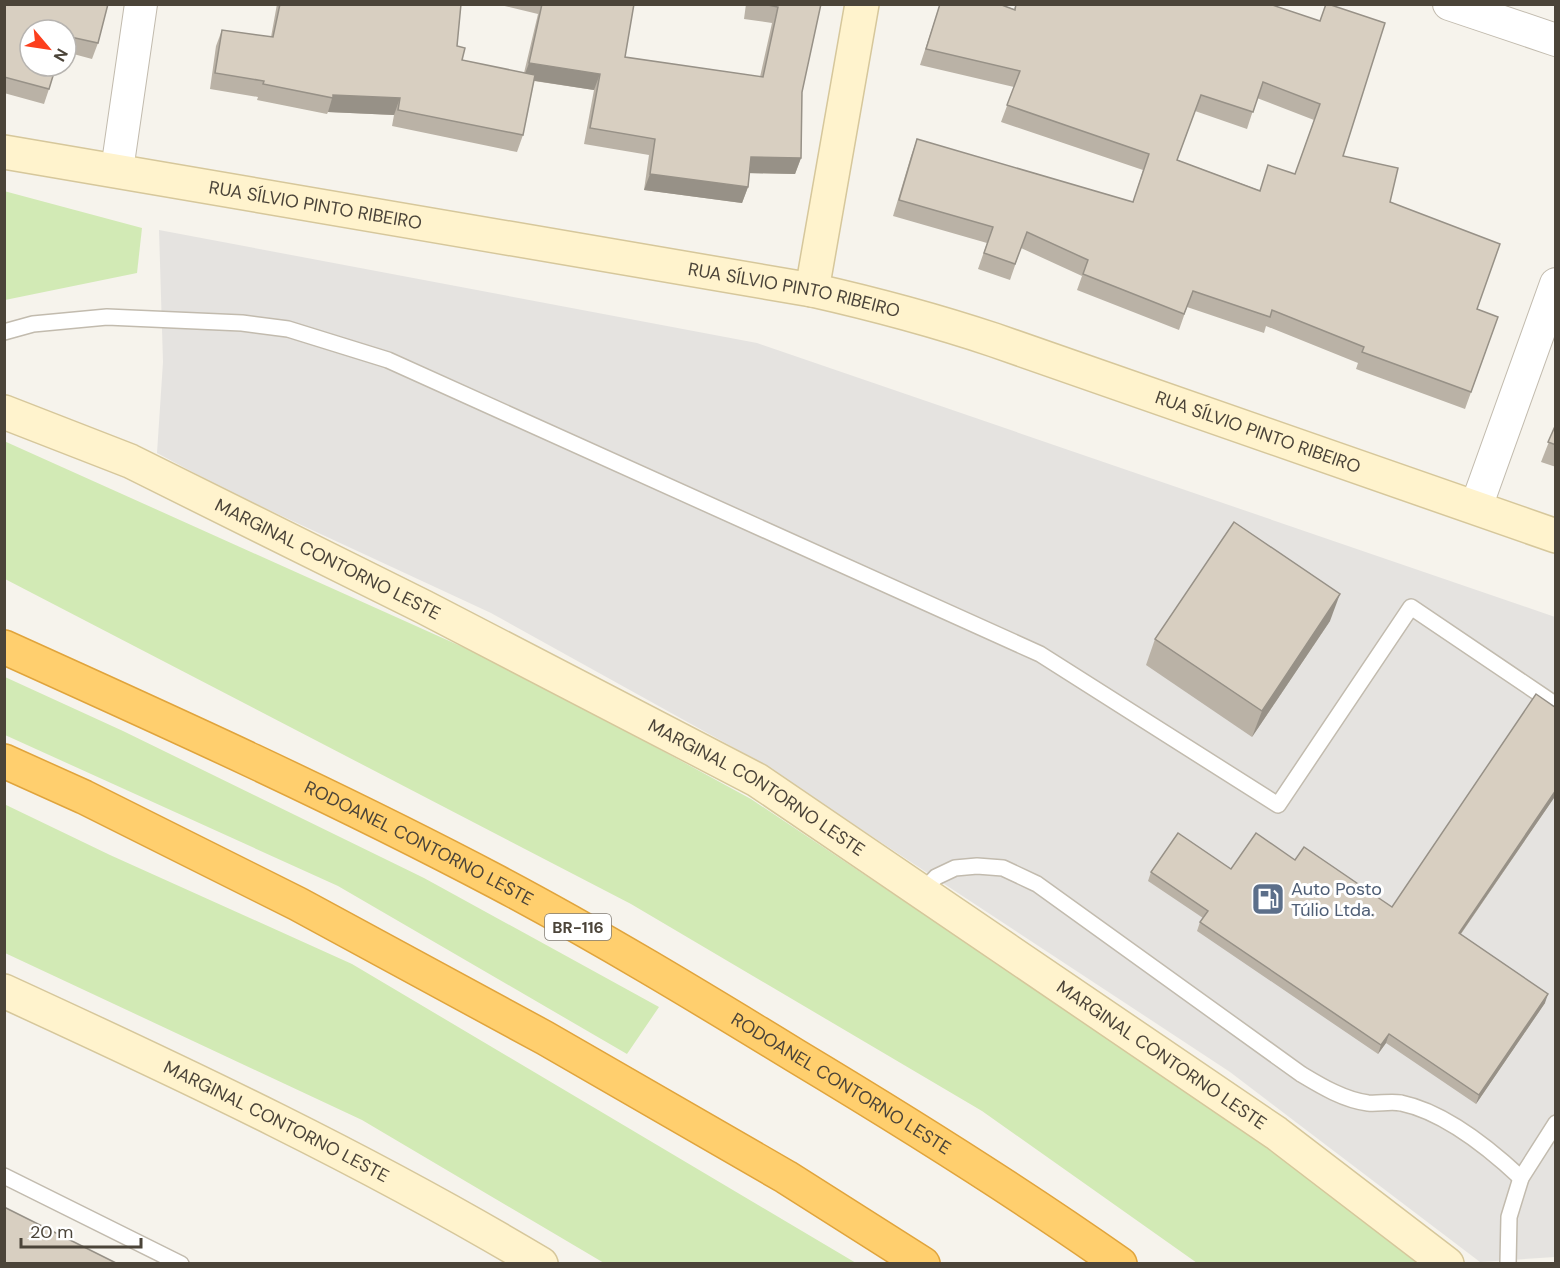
<svg xmlns="http://www.w3.org/2000/svg" width="1560" height="1268" viewBox="0 0 1560 1268" font-family="'DM Sans',sans-serif">
	<style>
		.green { fill: #d2eab5 }
		.parking { fill: #e5e3e0 }
		.lines { fill: none; stroke-linecap: round; stroke-linejoin: round }
		.lane-casing { stroke: #c2bbae; stroke-width: 18 }
		.street-casing { stroke: #c2bbae; stroke-width: 34 }
		.secondary-casing { stroke: #d6c79b; stroke-width: 36 }
		.highway-casing { stroke: #e0a43c; stroke-width: 36 }
		.lane { stroke: #fff; stroke-width: 15 }
		.street { stroke: #fff; stroke-width: 32 }
		.secondary { stroke: #fff3cd; stroke-width: 33 }
		.highway { stroke: #ffcf6e; stroke-width: 33 }
		.wall { fill: #bab2a6; fill-rule: evenodd }
		.shaded-wall { fill: #979187 }
		.building { fill: #d8cfc1; stroke: #979187; stroke-width: 1.5; fill-rule: evenodd }
		.labels { text-anchor: middle; dominant-baseline: central; stroke-width: 6; stroke-linejoin: round; paint-order: stroke }
		.shield { fill: #fff; stroke: #817c74; stroke-width: 1.5 }
		.shield-label { font-size: 16px; font-weight: bold; fill: #4b4439 }
		.street-label { font-size: 18px; fill: #4b4439; stroke: #fff }
		.service-label { font-size: 18px; fill: #4e5e75; stroke: #fff; text-anchor: start }
	</style>
	<rect width="100%" height="100%" fill="#f6f3ec"/>
	<g class="green">
		<path d="M4,191L142,228L137,273L5,300Z"/>
		<path d="M4,441L514,670L751,799L1238,1124L1417,1263H1197L982,1111L631,904L5,579Z"/>
		<path d="M5,677L123,731L424,878L659,1007L627,1054L338,886L5,735Z"/>
		<path d="M4,804L110,855L352,964L856,1263H604L362,1120L5,953Z"/>
	</g>
	<path class="parking" d="M159,230L757,343L1555,617V1257L1480,1262L1230,1072L756,760L491,613L228,491L157,453L163,362Z"/>
	<g class="lines">
		<defs>
			<g id="lane">
				<path d="M4,332L33,324L107,317L242,323L288,329L388,360L1040,654L1278,805L1411,607L1556,705"/>
				<path d="M922,892L936,877L955,868L977,866L1003,868L1037,884L1301,1074C1321,1086 1344,1100 1368,1103C1379,1104 1390,1101 1401,1103C1444,1112 1490,1149 1521,1178"/>
				<path d="M4,1176L181,1264"/>
				<path d="M1508,1264L1509,1217L1521,1178L1556,1123"/>
			</g>
			<g id="street">
				<path d="M1449,4L1556,40"/>
				<path d="M117,170L141,4"/>
				<path d="M1476,507L1556,284"/>
			</g>
			<g id="secondary">
				<path id="s1" d="M4,152L812,290C874,304 934,320 994,340L1556,536"/>
				<path d="M812,290L862,4"/>
				<path id="s2" d="M4,412L130,461L424,607L757,780L1276,1133L1447,1264"/>
				<path id="s3" d="M4,991C187,1075 369,1161 541,1264"/>
			</g>
			<g id="highway">
				<path id="s4" d="M4,647C170,722 336,797 497,882C599,936 698,996 796,1056C906,1122 1015,1190 1120,1264"/>
				<path d="M4,761L84,797L298,904L545,1038L786,1177L923,1264"/>
			</g>
		</defs>
		<use href="#lane" class="lane-casing"/>
		<use href="#street" class="street-casing"/>
		<use href="#secondary" class="secondary-casing"/>
		<use href="#highway" class="highway-casing"/>
		<use href="#lane" class="lane"/>
		<use href="#street" class="street"/>
		<use href="#secondary" class="secondary"/>
		<use href="#highway" class="highway"/>
	</g>
	<g class="wall">
		<path d="M4,4H108L98,43L92,59L66,52V30H30V66H56L49,89L44,104L4,93Z"/>
		<path d="M277,4H461L457,46L462,60L524,73L538,14L496,4H634L625,57L760,77L772,23L744,19L746,4H821L802,92L801,158L795,174L749,173L748,187L742,203L644,190L649,155L584,144L594,90L534,81L523,135L517,152L392,126L394,115L328,112L327,114L257,100L258,97L210,89L216,46L222,30L271,37Z"/>
		<path d="M940,4H999L1014,9L1016,4H1269L1320,21L1326,4L1343,156L1390,202L1477,309L1498,317L1465,409L1356,369L1358,363L1266,326L1264,333L1187,307L1179,330L1077,290L1082,276L1021,248L1010,280L978,269L987,243L893,216L911,156L917,139L1133,202L1143,170L1001,122L1014,87L920,65ZM1257,98L1314,120L1295,174L1259,190L1177,160L1195,111L1247,129Z"/>
		<path d="M1556,424V467L1541,462Z"/>
		<path d="M1330,621L1252,737L1146,665L1155,639Z"/>
		<path d="M1556,708V795L1461,934L1545,1003L1476,1104L1386,1043L1378,1054L1197,931L1200,922L1203,918L1148,881L1151,872L1231,869L1295,860L1392,907Z"/>
	</g>
	<g class="shaded-wall">
		<path d="M529,63L600,74L594,90L523,79Z"/>
		<path d="M333,95L400,98L394,115L328,112Z"/>
		<path d="M751,157L801,158L795,174L745,173Z"/>
		<path d="M650,174L748,187L742,203L644,190Z"/>
		<path d="M1340,594L1330,621L1252,737L1262,711Z"/>
		<path d="M1556,790V795L1455,942L1459,933Z"/>
		<path d="M1548,994L1545,1003L1476,1104L1479,1095Z"/>
		<path d="M1389,1034L1386,1043L1378,1054L1381,1045Z"/>
	</g>
	<g class="building">
		<path d="M4,4H108L98,43L66,36V30H30V66H56L49,89L4,77Z"/>
		<path d="M280,4H461L457,46L465,48L462,60L535,75L523,135L398,110L400,98L333,95V98L263,84L264,81L215,73L222,30L273,37Z"/>
		<path d="M542,4H634L625,57L763,77L778,7L763,4H821L802,92L801,158L751,157L748,187L650,174L655,139L590,128L600,74L529,63Z"/>
		<path d="M940,4H999L1015,10L1016,4H1269L1320,21L1326,4H1328L1385,23L1343,156L1398,168L1390,202L1500,244L1477,309L1498,317L1471,392L1362,352L1364,347L1272,310L1270,317L1193,291L1184,314L1083,274L1088,260L1027,232L1015,264L984,253L993,227L899,200L917,139L1133,202L1149,154L1007,105L1020,71L926,49ZM1263,82L1320,104L1295,174L1268,165L1260,191L1177,160L1201,95L1253,112Z"/>
		<path d="M1556,424V445L1548,442Z"/>
		<path d="M1234,522L1340,594L1262,711L1155,639Z"/>
		<path d="M1536,694L1556,708V790L1459,933L1548,994L1479,1095L1389,1034L1381,1045L1200,922L1208,911L1151,872L1178,833L1231,869L1256,833L1295,860L1304,847L1392,907Z"/>
		<path d="M4,1207L116,1263H4Z"/>
	</g>
	<defs>
		<symbol id="fuel-square" viewBox="-11 -11 22 22"><rect x="-9" y="-9" width="18" height="18" rx="4" fill="#5c6f8a" stroke="#fff"/><path d="M-5.5-6h7V0h2V4h1.3V-2.5L3-4.5l.8-.8L6-3V5H2.5V1h-1V6h-7ZM-4.2-4.7v3.2H.2V-4.7Z" fill="#fff"/></symbol>
	</defs>
	<g fill-rule="evenodd">
		<use href="#fuel-square" x="1249" y="880" width="38" height="38"/>
	</g>
	<g class="labels">
		<rect class="shield" x="545" y="914" width="66" height="26" rx="4.5"/>
		<g class="shield-label">
			<text x="578" y="927">BR-116</text>
		</g>
		<g class="street-label">
			<text stroke="none"><textPath href="#s1" startOffset="316">RUA SÍLVIO PINTO RIBEIRO</textPath></text>
			<text stroke="none"><textPath href="#s1" startOffset="802">RUA SÍLVIO PINTO RIBEIRO</textPath></text>
			<text stroke="none"><textPath href="#s1" startOffset="1288">RUA SÍLVIO PINTO RIBEIRO</textPath></text>
			<text stroke="none"><textPath href="#s2" startOffset="356">MARGINAL CONTORNO LESTE</textPath></text>
			<text stroke="none"><textPath href="#s2" startOffset="842">MARGINAL CONTORNO LESTE</textPath></text>
			<text stroke="none"><textPath href="#s4" startOffset="459">RODOANEL CONTORNO LESTE</textPath></text>
			<text stroke="none"><textPath href="#s2" startOffset="1328">MARGINAL CONTORNO LESTE</textPath></text>
			<text stroke="none"><textPath href="#s4" startOffset="945">RODOANEL CONTORNO LESTE</textPath></text>
			<text stroke="none"><textPath href="#s3" startOffset="302">MARGINAL CONTORNO LESTE</textPath></text>
		</g>
		<g class="service-label">
			<text x="1291" y="889">Auto Posto<tspan x="1291" dy="21">Túlio Ltda.</tspan></text>
		</g>
	</g>
	<rect width="1560" height="1268" fill="none" stroke="#4b4439" stroke-width="12"/>
	<g transform="translate(48 48) rotate(119)"><circle r="28" fill="#ffffff" stroke="#b7b4b0" stroke-width="1.5"/>
	<path d="M0-4.5L10 22L0 15L-10 22Z" fill="#fc3f1d"/>
	<text y="-9" font-size="16" font-weight="bold" text-anchor="middle" fill="#4b4439">N</text>
	</g>
	<path d="M21 1238v9h120v-9" fill="none" stroke="#4b4439" stroke-width="3"/>
	<text x="30" y="1238" font-size="18" fill="#4b4439" stroke="#ffffff" stroke-width="4.5" paint-order="stroke">20 m</text>
</svg>
